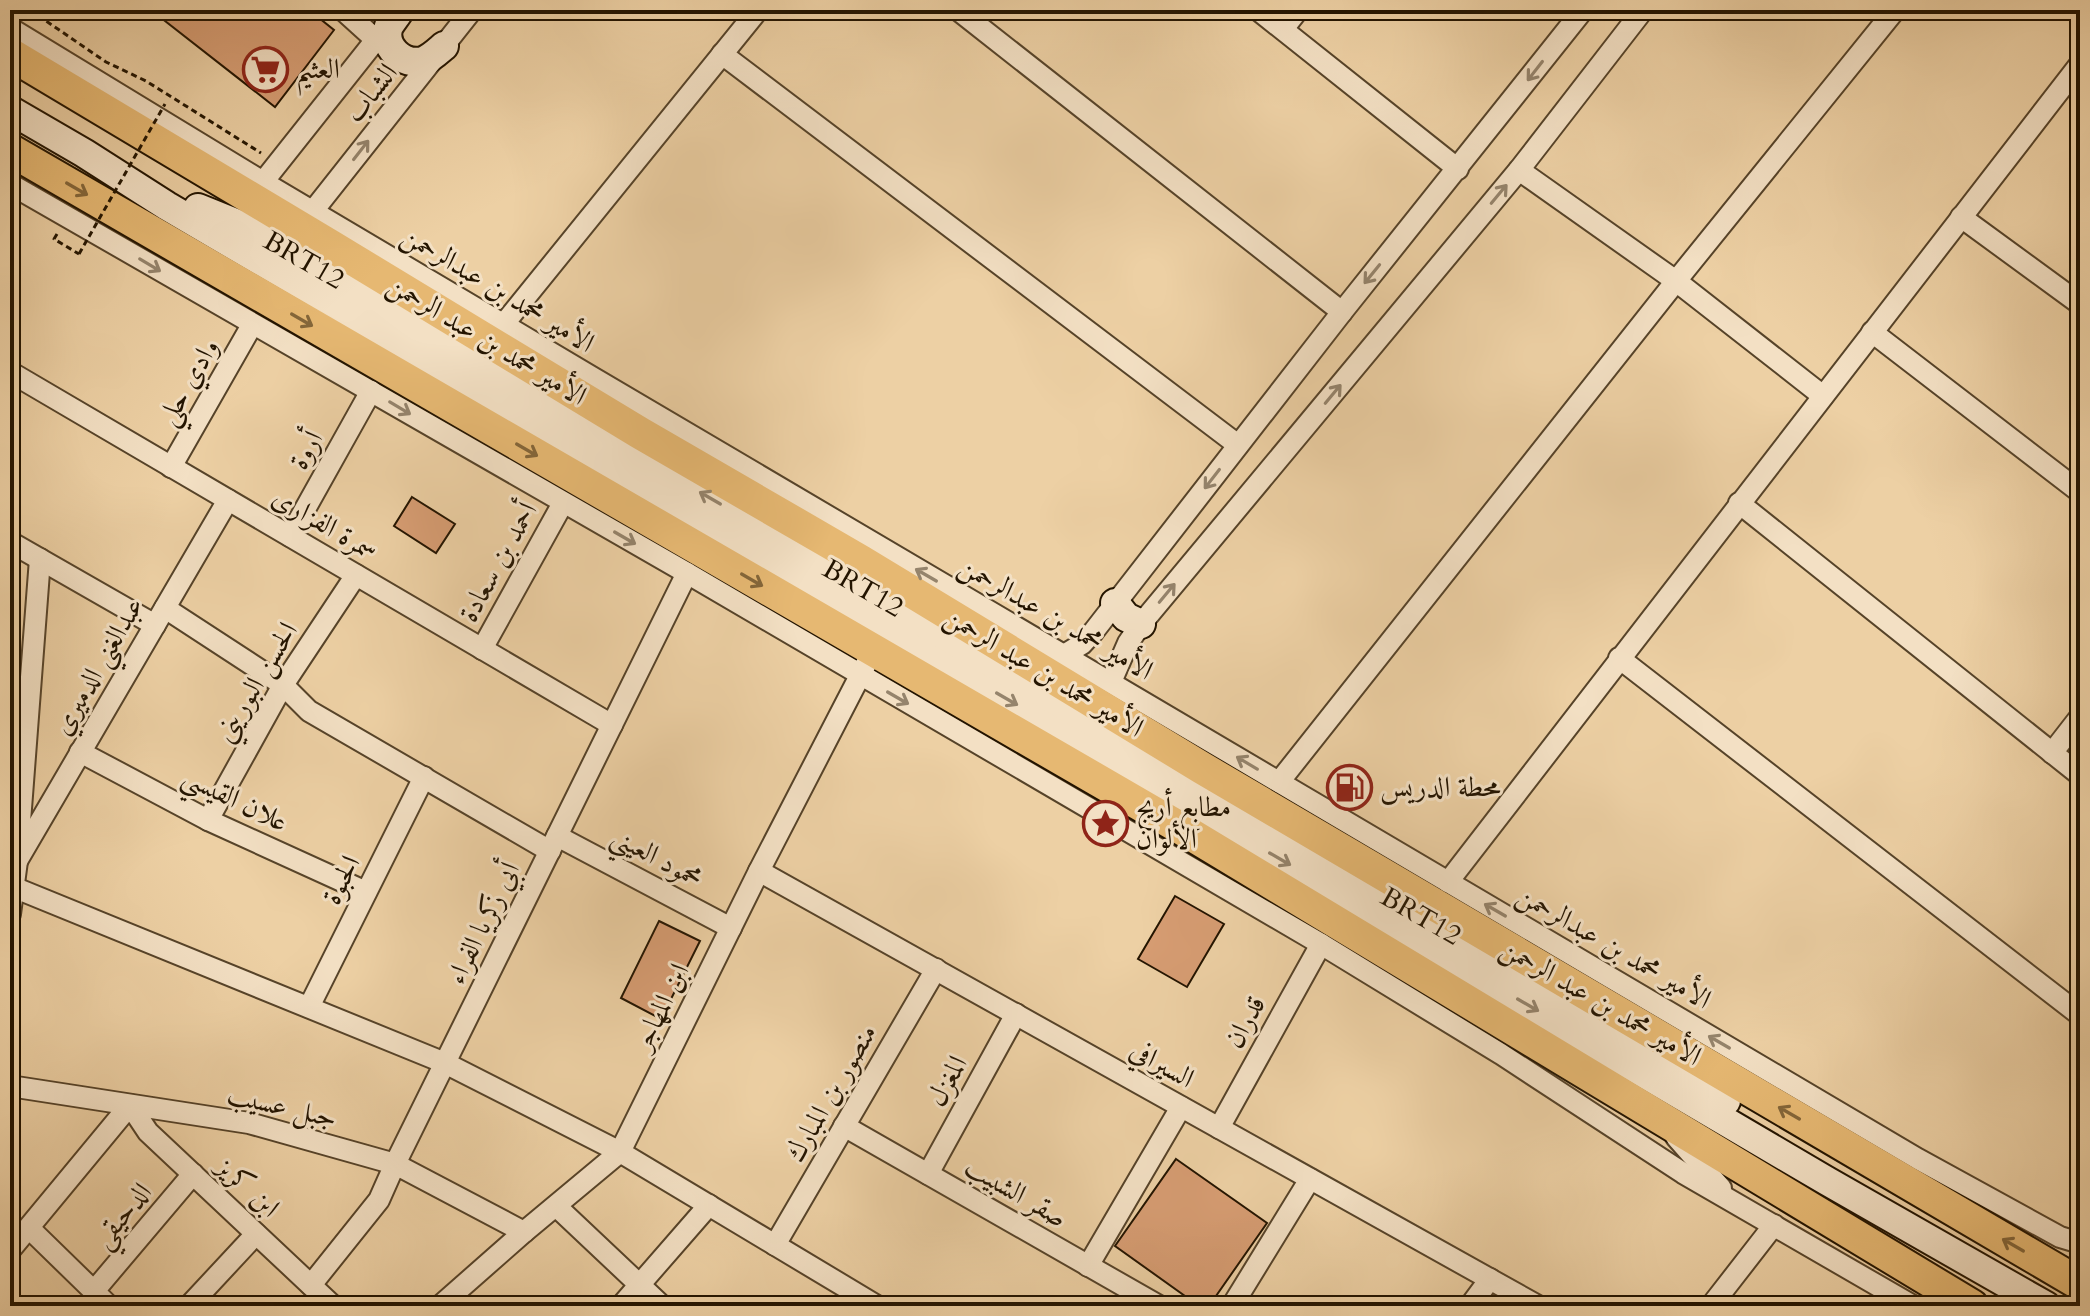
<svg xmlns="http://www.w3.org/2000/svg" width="2090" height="1316" viewBox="0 0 2090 1316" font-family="Cardo,Amiri,serif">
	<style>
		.building { fill: #d79d73; stroke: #231400; stroke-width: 2 }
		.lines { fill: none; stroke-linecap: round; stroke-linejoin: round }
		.street-casing { stroke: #564329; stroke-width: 24 }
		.secondary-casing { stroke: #231400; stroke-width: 32 }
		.primary-casing { stroke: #231400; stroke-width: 36 }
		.path { stroke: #231400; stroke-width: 3; stroke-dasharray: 6 4; stroke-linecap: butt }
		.street { stroke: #f3e0c4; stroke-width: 20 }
		.secondary { stroke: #f3e0c4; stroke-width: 28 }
		.primary { stroke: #e6b872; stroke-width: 32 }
		.path-bridge { stroke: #231400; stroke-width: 3; stroke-dasharray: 6 4; stroke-linecap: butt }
		.oneway { stroke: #95846c }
		.oneway2 { stroke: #846639 }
		.labels { text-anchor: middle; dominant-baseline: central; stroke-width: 6; stroke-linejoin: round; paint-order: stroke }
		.poi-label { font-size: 28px; fill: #231400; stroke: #f3e0c4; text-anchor: start }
		.street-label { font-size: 28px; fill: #231400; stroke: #f3e0c4 }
	</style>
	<rect width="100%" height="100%" fill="#edd0a4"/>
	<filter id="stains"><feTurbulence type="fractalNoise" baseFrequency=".0025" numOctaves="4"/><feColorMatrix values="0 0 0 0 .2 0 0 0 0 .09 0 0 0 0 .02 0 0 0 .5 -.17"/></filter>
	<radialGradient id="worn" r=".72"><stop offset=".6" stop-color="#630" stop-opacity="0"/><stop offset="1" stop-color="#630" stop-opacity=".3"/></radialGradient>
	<g class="building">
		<path d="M151,10H309L334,30L275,107Z"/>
		<path d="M412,497L455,524L436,553L394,526Z"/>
		<path d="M1175,896L1224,924L1187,987L1138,959Z"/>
		<path d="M659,921L700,941L661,1019L621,998Z"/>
		<path d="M1176,1159L1267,1223L1209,1306H1199L1115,1246Z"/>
	</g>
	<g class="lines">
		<defs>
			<g id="street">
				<path d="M343,10L375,39"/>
				<path d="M958,10L1342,312"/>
				<path d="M1258,10L1458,169"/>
				<path d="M10,28L263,182L592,377L1918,1159L2060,1237L2080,1243"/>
				<path d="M1283,29L1298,10"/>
				<path d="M722,54L1238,445"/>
				<path d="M1519,170L1676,281L1823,396"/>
				<path d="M263,182L390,22"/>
				<path d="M10,184L687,573L1321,944L1501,1054L1683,1173L1913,1306"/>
				<path d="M313,211L472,10"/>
				<path d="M1961,217L2080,304"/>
				<path d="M503,325L758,10"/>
				<path d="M1872,332L2080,492"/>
				<path d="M10,372L612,725"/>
				<path d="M171,467L252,325"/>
				<path d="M1739,503L2080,775"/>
				<path d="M290,536L371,391"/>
				<path d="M10,542L155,625"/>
				<path d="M165,608L283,685L309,711L550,851"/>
				<path d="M482,649L563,503"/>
				<path d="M1064,655L1082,644L1094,631L1342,312L1583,10"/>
				<path d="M1619,658L2080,1015"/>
				<path d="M1111,682L1128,643L1141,624L1519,170L1643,10"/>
				<path d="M80,752L208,820L366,892"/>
				<path d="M2052,753L2080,717"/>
				<path d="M1279,782L1676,281L1895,10"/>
				<path d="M208,820L283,685L356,575"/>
				<path d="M557,836L731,928"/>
				<path d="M17,861L228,500"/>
				<path d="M759,871L1538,1306"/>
				<path d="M1448,882L2080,64"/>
				<path d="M13,887L445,1063L620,1152L877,1306"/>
				<path d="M10,914L17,861L40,559"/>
				<path d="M309,1007L424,777"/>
				<path d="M10,1086L249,1123L395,1164L524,1232"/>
				<path d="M844,1126L1159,1306"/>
				<path d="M1219,1128L1321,944"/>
				<path d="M1676,1137L1721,1188"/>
				<path d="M928,1174L1016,1014"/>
				<path d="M556,1206L662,1306"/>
				<path d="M29,1228L109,1306"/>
				<path d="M775,1245L936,969"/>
				<path d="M10,1250L130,1105L148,1132L333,1306"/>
				<path d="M1088,1266L1181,1107"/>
				<path d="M311,1285L379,1200L395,1164L687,573"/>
				<path d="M94,1291L193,1174"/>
				<path d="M189,1306L256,1234"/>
				<path d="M440,1306L524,1232L620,1152L759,871L866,664"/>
				<path d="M621,1306L709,1205"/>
				<path d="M1232,1306L1310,1179"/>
				<path d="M1470,1306L1490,1279"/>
				<path d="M1711,1306L1774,1225"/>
			</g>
			<g id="secondary">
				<path d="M400,10C397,15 392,21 389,26C381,46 403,66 423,61C431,58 437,52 444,46"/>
				<path d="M10,110L84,153L167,206L1827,1181L2046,1306"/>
				<path d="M198,208L245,227L284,247L1657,1054L1726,1101"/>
				<path d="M1115,603L1126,617L1141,624"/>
			</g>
			<g id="primary">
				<path d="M10,54L331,246L640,433L861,561L1202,768L2080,1284"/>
				<path d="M10,150L1177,826L1972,1306"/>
			</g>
		</defs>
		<use href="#street" class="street-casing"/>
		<use href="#secondary" class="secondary-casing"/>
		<use href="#primary" class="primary-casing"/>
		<g class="path">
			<path d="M30,10L106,62L146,81L261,153"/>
			<path d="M57,234L54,239L79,254"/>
		</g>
		<use href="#street" class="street"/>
		<use href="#secondary" class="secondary"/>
		<use href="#primary" class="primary"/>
		<path class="path-bridge" d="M79,254L165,104"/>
	</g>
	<defs><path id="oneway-shaft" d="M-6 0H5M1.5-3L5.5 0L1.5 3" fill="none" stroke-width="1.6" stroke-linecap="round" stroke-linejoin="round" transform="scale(2)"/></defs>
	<g class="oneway">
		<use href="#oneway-shaft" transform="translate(1535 71) rotate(128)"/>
		<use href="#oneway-shaft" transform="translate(361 150) rotate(-52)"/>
		<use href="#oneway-shaft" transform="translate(1499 194) rotate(-50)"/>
		<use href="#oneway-shaft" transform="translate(150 265) rotate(31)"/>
		<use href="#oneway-shaft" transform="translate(1372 274) rotate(129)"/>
		<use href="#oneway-shaft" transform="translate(1333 394) rotate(-50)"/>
		<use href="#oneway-shaft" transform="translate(400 408) rotate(31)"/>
		<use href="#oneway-shaft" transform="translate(1212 479) rotate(128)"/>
		<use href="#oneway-shaft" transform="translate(710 498) rotate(-150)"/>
		<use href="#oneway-shaft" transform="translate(625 538) rotate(30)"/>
		<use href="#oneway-shaft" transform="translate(926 575) rotate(-150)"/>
		<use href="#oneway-shaft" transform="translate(1167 593) rotate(-50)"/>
		<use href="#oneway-shaft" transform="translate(898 698) rotate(30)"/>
		<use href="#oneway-shaft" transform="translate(1007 699) rotate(30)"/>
		<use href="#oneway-shaft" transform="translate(1247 763) rotate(-149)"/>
		<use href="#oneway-shaft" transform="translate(1280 859) rotate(30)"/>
		<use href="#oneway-shaft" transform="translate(1495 910) rotate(-150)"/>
		<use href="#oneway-shaft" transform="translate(1528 1005) rotate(30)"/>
		<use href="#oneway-shaft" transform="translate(1719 1042) rotate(-150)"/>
	</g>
	<g class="oneway2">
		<use href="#oneway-shaft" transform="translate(77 189) rotate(30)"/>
		<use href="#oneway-shaft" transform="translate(302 320) rotate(30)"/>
		<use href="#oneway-shaft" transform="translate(527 450) rotate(30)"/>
		<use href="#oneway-shaft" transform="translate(752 580) rotate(30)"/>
		<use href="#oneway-shaft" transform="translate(1789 1113) rotate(-150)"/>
		<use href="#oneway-shaft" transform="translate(2013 1245) rotate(-150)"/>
	</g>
	<defs>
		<symbol id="supermarket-ring" viewBox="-11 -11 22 22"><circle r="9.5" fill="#f3e0c4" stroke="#8f2418" stroke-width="1.5"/><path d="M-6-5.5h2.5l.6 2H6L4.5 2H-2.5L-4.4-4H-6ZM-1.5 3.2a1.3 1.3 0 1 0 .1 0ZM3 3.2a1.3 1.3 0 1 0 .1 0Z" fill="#8f2418"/></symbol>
		<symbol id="fuel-ring" viewBox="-11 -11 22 22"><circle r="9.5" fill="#f3e0c4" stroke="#8f2418" stroke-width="1.5"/><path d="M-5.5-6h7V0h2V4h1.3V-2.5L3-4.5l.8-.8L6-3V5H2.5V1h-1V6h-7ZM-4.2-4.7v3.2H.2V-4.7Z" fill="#8f2418"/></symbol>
		<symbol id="sight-ring" viewBox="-11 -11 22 22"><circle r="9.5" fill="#f3e0c4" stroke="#8f2418" stroke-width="1.5"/><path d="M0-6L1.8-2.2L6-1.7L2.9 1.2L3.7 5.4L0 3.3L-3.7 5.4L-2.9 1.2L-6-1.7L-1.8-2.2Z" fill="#8f2418"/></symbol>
	</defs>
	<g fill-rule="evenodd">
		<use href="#supermarket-ring" x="240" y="44" width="51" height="51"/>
		<use href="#fuel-ring" x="1324" y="762" width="51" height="51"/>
		<use href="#sight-ring" x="1080" y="798" width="51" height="51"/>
	</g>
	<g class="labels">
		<g class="poi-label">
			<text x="296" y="69">العثيم</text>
			<text x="1380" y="787">محطة الدريس</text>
			<text x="1136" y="807">مطابع أريج<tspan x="1136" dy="32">الألوان</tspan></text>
		</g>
		<g class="street-label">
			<text transform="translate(371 93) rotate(-52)">الشباب</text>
			<text transform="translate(304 260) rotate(30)">BRT12</text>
			<text transform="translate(498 289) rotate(31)">الأمير محمد بن عبدالرحمن</text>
			<text transform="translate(487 340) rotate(31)">الأمير محمد بن عبد الرحمن</text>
			<text transform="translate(188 382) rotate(-60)">وادي حلي</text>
			<text transform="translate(306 450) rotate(-61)">أروة</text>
			<text transform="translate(325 524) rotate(30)">سمرة الفزارى</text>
			<text transform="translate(498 562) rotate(-61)">أحمد بن سعادة</text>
			<text transform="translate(863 588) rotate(30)">BRT12</text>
			<text transform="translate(1056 618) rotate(30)">الأمير محمد بن عبدالرحمن</text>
			<text transform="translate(98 666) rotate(-60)">عبدالغني الدميري</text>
			<text transform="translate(1044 672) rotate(31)">الأمير محمد بن عبد الرحمن</text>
			<text transform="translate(256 682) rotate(-59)">الحسن البوريني</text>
			<text transform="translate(235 799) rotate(26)">علان القيسي</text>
			<text transform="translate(657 857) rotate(28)">محمود العيني</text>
			<text transform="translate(341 880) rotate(-63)">الحبوة</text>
			<text transform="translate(1421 916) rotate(30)">BRT12</text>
			<text transform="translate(483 923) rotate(-64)">أبي زكريا الفراء</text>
			<text transform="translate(1614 947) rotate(30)">الأمير محمد بن عبدالرحمن</text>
			<text transform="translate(1601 1002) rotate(30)">الأمير محمد بن عبد الرحمن</text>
			<text transform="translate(661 1007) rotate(-64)">ابن المهاجر</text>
			<text transform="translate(1245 1022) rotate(-61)">قدران</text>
			<text transform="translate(1162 1064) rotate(29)">السيرافي</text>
			<text transform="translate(947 1081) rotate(-61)">المغزل</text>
			<text transform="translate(831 1093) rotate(-60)">منصور بن المبارك</text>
			<text transform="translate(282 1106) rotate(13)">جبل عسيب</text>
			<text transform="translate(248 1187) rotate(43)">ابن كريز</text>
			<text transform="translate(1016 1192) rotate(30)">صقر الشبيب</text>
			<text transform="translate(122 1215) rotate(-50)">الدحيقي</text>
		</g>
	</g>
	<rect width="2090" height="1316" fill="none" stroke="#edd0a4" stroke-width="40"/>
	<rect x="12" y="12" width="2066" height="1292" fill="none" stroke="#231400" stroke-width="4"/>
	<rect x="20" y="20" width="2050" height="1276" fill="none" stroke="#231400" stroke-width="2"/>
	<rect width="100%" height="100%" filter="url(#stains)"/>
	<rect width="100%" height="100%" fill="url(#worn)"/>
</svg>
